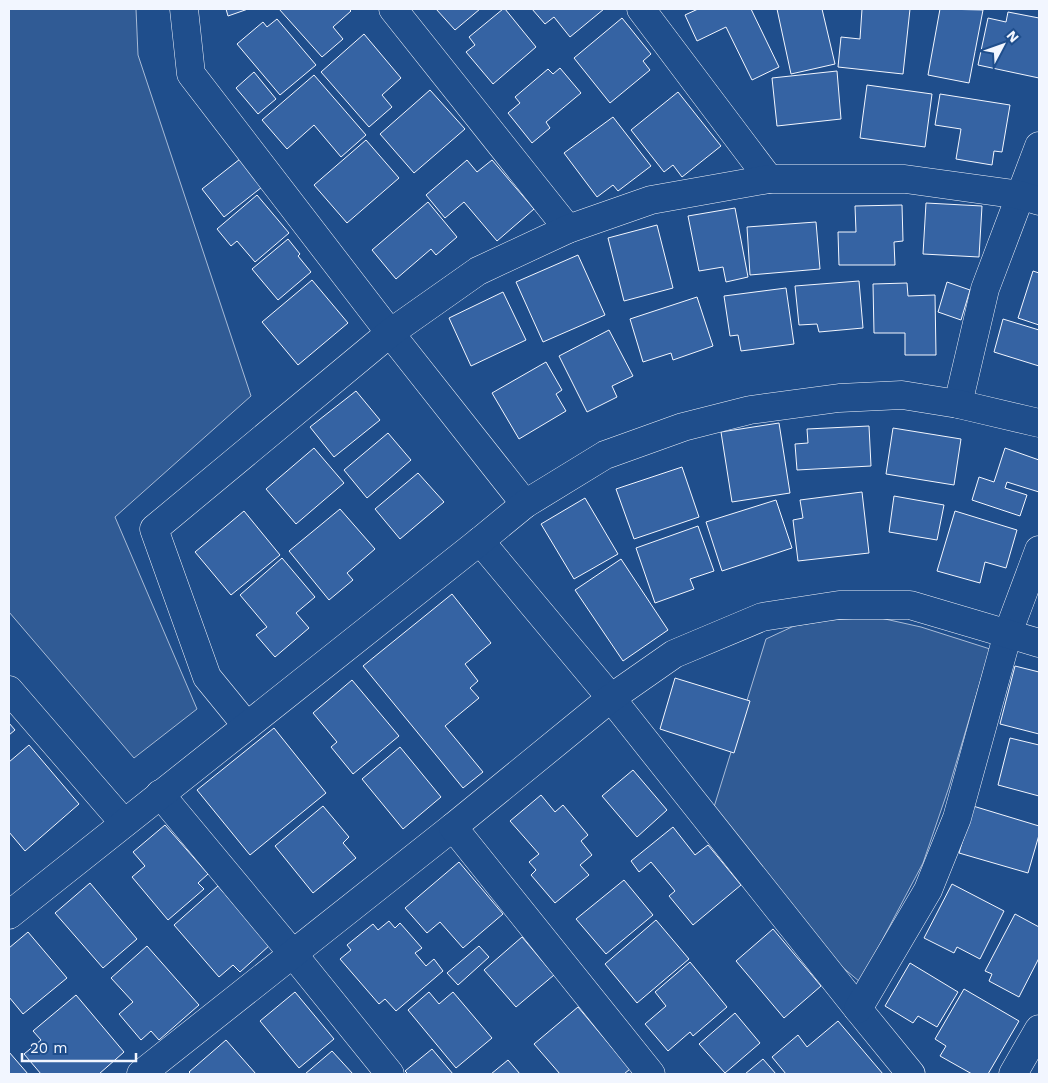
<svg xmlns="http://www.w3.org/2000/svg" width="1048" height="1083" viewBox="0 0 1048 1083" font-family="'Work Sans',sans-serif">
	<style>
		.built { fill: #305b95; stroke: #a8bbd7 }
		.building { fill: #3563a3; stroke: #f2f6ff }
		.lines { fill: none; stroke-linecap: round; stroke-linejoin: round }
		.street-casing { stroke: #f2f6ff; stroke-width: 29 }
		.secondary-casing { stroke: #f2f6ff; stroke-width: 29 }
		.street { stroke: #1f4e8c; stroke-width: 28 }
		.secondary { stroke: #1f4e8c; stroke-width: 28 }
	</style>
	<rect width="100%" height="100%" fill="#1f4e8c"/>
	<g class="built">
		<path d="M9,9H136L138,55L251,396L115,517L197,709L134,758L9,612Z"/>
		<path d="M876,617L921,627L990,649L949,787L923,863L860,982L841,966L714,807L766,639L794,626L830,620Z"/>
	</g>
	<g class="building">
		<path d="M226,9H248L228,16Z"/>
		<path d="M279,9H349L351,11L333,27L343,39L322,57Z"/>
		<path d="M436,9H480L455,30Z"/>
		<path d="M503,9H505L536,47L493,84L466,52L475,45L469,37Z"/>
		<path d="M532,9H604L570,37L554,17L545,24Z"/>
		<path d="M698,9H751L779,67L752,80L726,27L697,41L685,15Z"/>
		<path d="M777,9H822L835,64L791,74Z"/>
		<path d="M862,9H910L903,74L838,67L841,37L860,39Z"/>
		<path d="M940,9L983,10L969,83L928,75Z"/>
		<path d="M1008,12L1039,18V78L978,65L988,18L1006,22Z"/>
		<path d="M622,18L651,54L643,61L650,70L610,103L574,58Z"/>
		<path d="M277,19L316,65L280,95L237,44L263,22L267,27Z"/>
		<path d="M364,34L401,78L382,95L392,107L369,127L321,72Z"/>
		<path d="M560,68L581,93L546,122L550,128L532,143L508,113L520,103L515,97L548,69L553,74Z"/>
		<path d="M837,71L841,119L777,126L772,78Z"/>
		<path d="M254,72L276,99L258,114L236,88Z"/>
		<path d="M314,75L366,135L341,157L314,125L287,149L262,120Z"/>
		<path d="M867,85L932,94L925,147L860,138Z"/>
		<path d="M430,90L465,129L414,173L380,134Z"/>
		<path d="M678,92L721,146L682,177L673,165L664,172L631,130Z"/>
		<path d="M940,94L1010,105L1002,152L994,151L992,165L956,159L961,129L935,125Z"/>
		<path d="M613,117L651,166L618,191L613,185L597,197L564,153Z"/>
		<path d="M366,140L399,178L347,223L314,185Z"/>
		<path d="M240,159L262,187L224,217L202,189Z"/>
		<path d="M467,160L477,172L492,160L534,209L497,241L464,202L445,218L426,195Z"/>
		<path d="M257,195L289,233L255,262L237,241L231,246L217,229Z"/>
		<path d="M428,202L457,237L436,255L431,249L396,279L372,250Z"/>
		<path d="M926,203L982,206L979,257L923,254Z"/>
		<path d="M902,205L903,241L894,242L895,265H839L838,232H856L855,206Z"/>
		<path d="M735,208L748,277L726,282L723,267L699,271L688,216Z"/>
		<path d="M816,222L820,269L750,275L747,227Z"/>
		<path d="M657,225L673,288L624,301L608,238Z"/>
		<path d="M288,239L300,254L298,256L311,272L278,300L252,269Z"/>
		<path d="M578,255L605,315L543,342L516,282Z"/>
		<path d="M1033,271L1039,273V325L1018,318Z"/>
		<path d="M312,280L348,323L298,365L262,322Z"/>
		<path d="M859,281L863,328L819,332L817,324L799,325L795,286Z"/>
		<path d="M947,282L970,290L961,320L938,312Z"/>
		<path d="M907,283L908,296L935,295L936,355H905V333H874L873,284Z"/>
		<path d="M786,288L794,344L741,351L738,335L730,336L724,296Z"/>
		<path d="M503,292L526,340L471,366L449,318Z"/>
		<path d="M697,297L713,346L673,360L671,353L643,362L630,319Z"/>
		<path d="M1003,319L1039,330V366L994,352Z"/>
		<path d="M609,330L633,376L612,386L617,397L587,412L559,356Z"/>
		<path d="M546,362L562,390L556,394L566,411L519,439L492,393Z"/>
		<path d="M356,391L380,420L334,457L310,427Z"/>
		<path d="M779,423L790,493L732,502L721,432Z"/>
		<path d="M869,426L871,466L797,470L795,444L808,443L807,429Z"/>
		<path d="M893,428L961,439L954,485L886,474Z"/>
		<path d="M388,433L411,460L367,498L344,470Z"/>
		<path d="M314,448L344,483L296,524L266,489Z"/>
		<path d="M1005,448L1039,460V492L1007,482L1005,488L1027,495L1020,516L972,500L979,477L994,482Z"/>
		<path d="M682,467L699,517L634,539L616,489Z"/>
		<path d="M418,473L444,502L400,539L375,509Z"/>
		<path d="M862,492L869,553L798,561L793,520L803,518L800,500Z"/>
		<path d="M894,496L944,505L937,540L889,532Z"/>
		<path d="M585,498L618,554L574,579L541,524Z"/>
		<path d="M776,500L792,548L722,571L706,522Z"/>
		<path d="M340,509L375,549L347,573L353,580L329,600L289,551Z"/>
		<path d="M244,511L280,555L231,595L195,552Z"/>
		<path d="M955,511L1017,530L1006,568L985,562L980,583L937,571Z"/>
		<path d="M698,526L714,571L690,579L694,589L655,603L636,548Z"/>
		<path d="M282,558L315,597L296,613L309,628L275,657L256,635L267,627L240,595Z"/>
		<path d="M621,559L668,630L623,661L575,590Z"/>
		<path d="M452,594L491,643L465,664L478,681L470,688L479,698L445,726L483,772L463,788L363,666Z"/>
		<path d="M1015,666L1039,672V734L1000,724Z"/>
		<path d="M675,678L750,701L734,753L660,729Z"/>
		<path d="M352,680L399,736L353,774L331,747L337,742L313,713Z"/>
		<path d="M9,723L15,730L9,735Z"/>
		<path d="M274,728L326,793L250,855L197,790Z"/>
		<path d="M1010,738L1039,745V796L998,785Z"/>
		<path d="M29,745L79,804L25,851L9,832V762Z"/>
		<path d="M400,747L441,797L403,829L362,779Z"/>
		<path d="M633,770L667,810L637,837L602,796Z"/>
		<path d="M541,795L555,812L563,805L588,835L581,841L592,855L580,865L589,875L555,903L531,875L536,870L529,862L539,854L510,821Z"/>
		<path d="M323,806L349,837L343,843L356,858L313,893L275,846Z"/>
		<path d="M973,806L1039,826V835L1028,873L959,853Z"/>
		<path d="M165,825L208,874L198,883L204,889L168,920L132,877L145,866L133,852Z"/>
		<path d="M673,827L695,855L708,845L741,885L693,925L669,896L675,891L651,862L639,872L631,861Z"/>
		<path d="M459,862L503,914L463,948L440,922L427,933L405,908Z"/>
		<path d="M624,880L653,915L606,954L576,919Z"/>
		<path d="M90,883L137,939L103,968L55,913Z"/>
		<path d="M952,884L1004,911L980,959L957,947L954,953L924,938Z"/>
		<path d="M218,886L270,945L240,972L233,965L219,977L174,925Z"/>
		<path d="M1015,914L1039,927V958L1019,997L989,981L992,974L985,971Z"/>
		<path d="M656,920L689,959L637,1003L605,964Z"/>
		<path d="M389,921L395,928L400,923L422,948L415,953L426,966L434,959L443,971L396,1011L385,999L379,1004L340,959L351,950L347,945L373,924L378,930Z"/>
		<path d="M773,929L821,986L784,1018L736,961Z"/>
		<path d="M28,932L67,978L23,1014L9,997V948Z"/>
		<path d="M522,937L554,975L516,1007L484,970Z"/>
		<path d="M147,946L199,1005L159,1040L151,1031L141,1040L119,1014L133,1002L111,978Z"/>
		<path d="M479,946L489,957L458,985L447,973Z"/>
		<path d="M690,962L727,1007L693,1036L690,1032L668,1051L645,1024L666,1006L655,992Z"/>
		<path d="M910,963L958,992L937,1027L918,1016L913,1023L885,1006Z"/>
		<path d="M964,989L1019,1021L988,1074H972L940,1056L946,1046L935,1039Z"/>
		<path d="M295,992L334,1039L299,1068L260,1021Z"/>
		<path d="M429,992L439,1004L453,992L492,1038L456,1068L408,1010Z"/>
		<path d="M76,995L124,1052L99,1074H41L24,1054L41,1040L33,1031Z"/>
		<path d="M578,1007L630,1069L624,1074H560L534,1044Z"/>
		<path d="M735,1013L760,1043L725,1073L699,1044Z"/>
		<path d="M838,1021L883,1074H786L772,1057L798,1035L807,1047Z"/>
		<path d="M226,1040L256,1074H191L189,1072Z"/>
		<path d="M432,1049L453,1074H408L405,1071Z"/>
		<path d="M332,1051L353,1074H305Z"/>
		<path d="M9,1052L28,1074H9Z"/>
		<path d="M763,1059L776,1074H745Z"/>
		<path d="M508,1060L520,1074H491Z"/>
	</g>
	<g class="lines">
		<defs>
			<g id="street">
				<path d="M184,9L191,74L390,333L525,504"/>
				<path d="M393,9L568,229"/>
				<path d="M641,9L769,179"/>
				<path d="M958,404L985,289L1039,146"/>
				<path d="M480,541L611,698L858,1009L911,1074"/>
				<path d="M9,690L124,823"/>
				<path d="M247,726L207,677L154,529L390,333L478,271L568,229L651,200L769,179H905L1020,195L1039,201"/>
				<path d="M160,794L293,954L390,1074"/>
				<path d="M858,1009L928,890L957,818L1008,633L1039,550"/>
				<path d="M141,1074L453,827"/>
				<path d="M651,1074L453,827L611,698L674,654L762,617L839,605H910L1039,643"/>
				<path d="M1013,1074L1039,1029"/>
			</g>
			<path id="secondary" d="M9,915L480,541L525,504L605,455L683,427L750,410L839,398L902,395L958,404L1039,423"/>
		</defs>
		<use href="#street" class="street-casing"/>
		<use href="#secondary" class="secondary-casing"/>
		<use href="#street" class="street"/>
		<use href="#secondary" class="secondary"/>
	</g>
	<rect width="1048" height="1083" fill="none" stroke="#f2f6ff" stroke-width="20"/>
	<g transform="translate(1003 45) rotate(49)" stroke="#1f4e8c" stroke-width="4" paint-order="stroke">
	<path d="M0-4L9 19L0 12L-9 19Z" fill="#f2f6ff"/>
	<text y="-8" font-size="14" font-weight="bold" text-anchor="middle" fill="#f2f6ff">N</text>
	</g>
	<path d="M22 1053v8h114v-8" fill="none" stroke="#f2f6ff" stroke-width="2.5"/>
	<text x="30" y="1053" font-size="15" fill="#f2f6ff" stroke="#1f4e8c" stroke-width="4" paint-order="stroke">20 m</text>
</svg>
